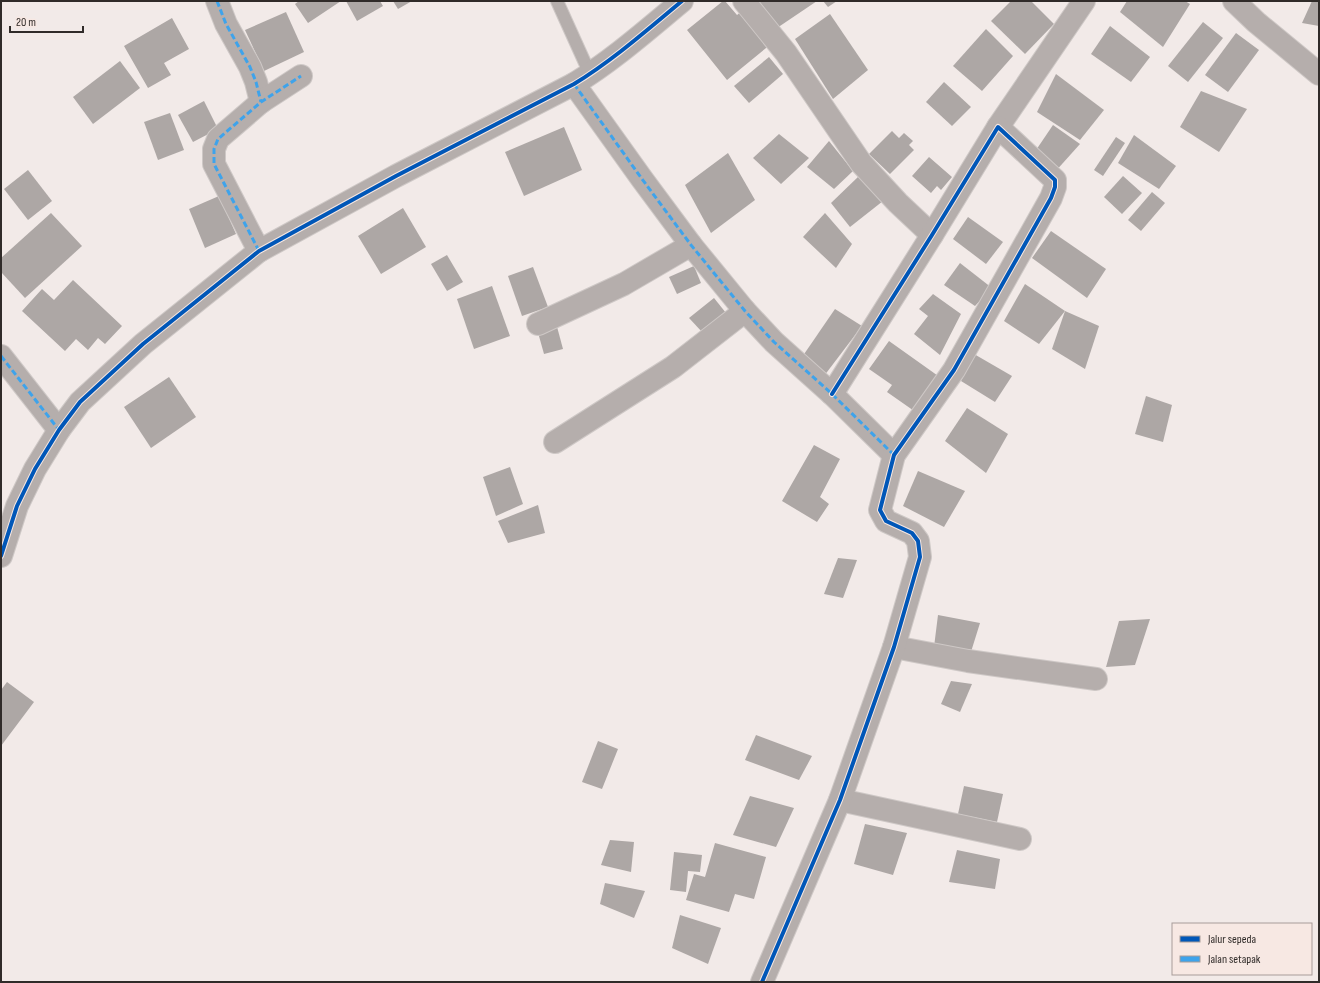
<svg xmlns="http://www.w3.org/2000/svg" width="1320" height="983" viewBox="0 0 1320 983" font-family="'Sofia Sans Condensed',sans-serif">
	<style>
		.building { fill: #ada7a5 }
		.lines { fill: none; stroke-linecap: round; stroke-linejoin: round }
		.lane-casing { stroke: #cec8c6; stroke-width: 14 }
		.street-casing { stroke: #cec8c6; stroke-width: 24 }
		.lane { stroke: #b5aeac; stroke-width: 12 }
		.street { stroke: #b5aeac; stroke-width: 22 }
		.quiet { stroke: #3ea3eb; stroke-width: 3; stroke-dasharray: 6 3; stroke-linecap: butt }
		.cycleway-casing { stroke: #f7e8e3; stroke-width: 6 }
		.cycleway { stroke: #0057b8; stroke-width: 4 }
	</style>
	<rect width="100%" height="100%" fill="#f2eae8"/>
	<g class="building">
		<path d="M299,1H341L308,23L295,4Z"/>
		<path d="M346,1H380L383,6L357,21Z"/>
		<path d="M393,1H412L398,9Z"/>
		<path d="M723,1H725L737,15L743,10L771,44L727,80L687,30Z"/>
		<path d="M757,1H817L777,28Z"/>
		<path d="M823,1H837L828,7Z"/>
		<path d="M1011,1H1031L1054,24L1025,54L991,21Z"/>
		<path d="M1127,1H1185L1190,4L1163,47L1120,12Z"/>
		<path d="M1312,1H1319V26L1302,23Z"/>
		<path d="M286,12L304,52L264,71L245,30Z"/>
		<path d="M830,14L868,70L833,99L795,39Z"/>
		<path d="M172,18L189,49L164,63L171,75L148,88L124,46Z"/>
		<path d="M1203,22L1223,38L1188,82L1168,66Z"/>
		<path d="M1110,26L1150,57L1131,82L1091,54Z"/>
		<path d="M986,29L1013,56L982,91L953,66Z"/>
		<path d="M1236,33L1259,50L1228,92L1205,75Z"/>
		<path d="M769,57L783,74L749,103L734,86Z"/>
		<path d="M120,61L140,88L93,124L73,97Z"/>
		<path d="M1056,74L1104,110L1080,140L1037,112Z"/>
		<path d="M944,82L971,107L952,126L926,102Z"/>
		<path d="M1201,91L1247,109L1219,152L1180,127Z"/>
		<path d="M204,101L218,129L193,142L178,115Z"/>
		<path d="M170,113L184,150L158,160L144,122Z"/>
		<path d="M1053,125L1080,144L1054,173L1032,156Z"/>
		<path d="M564,127L582,170L524,196L505,152Z"/>
		<path d="M892,131L899,138L904,133L913,141L909,145L914,150L890,174L869,154Z"/>
		<path d="M779,134L809,158L781,184L753,158Z"/>
		<path d="M1134,135L1176,166L1159,189L1118,163Z"/>
		<path d="M1116,137L1125,143L1103,176L1094,170Z"/>
		<path d="M829,141L853,171L834,189L807,167Z"/>
		<path d="M728,153L755,200L711,233L685,185Z"/>
		<path d="M929,157L952,177L941,190L937,186L931,193L912,176Z"/>
		<path d="M28,170L52,201L28,220L4,189Z"/>
		<path d="M859,176L883,201L850,227L831,203Z"/>
		<path d="M1123,176L1142,193L1122,214L1104,197Z"/>
		<path d="M1152,192L1165,203L1141,231L1128,220Z"/>
		<path d="M219,196L236,234L205,248L189,209Z"/>
		<path d="M403,208L426,247L381,274L358,236Z"/>
		<path d="M51,213L82,246L25,298L1,272V258Z"/>
		<path d="M825,213L852,244L836,268L803,237Z"/>
		<path d="M968,217L1003,242L986,264L953,239Z"/>
		<path d="M1051,231L1106,269L1087,298L1032,258Z"/>
		<path d="M447,255L463,282L447,291L431,264Z"/>
		<path d="M960,263L992,288L975,306L944,285Z"/>
		<path d="M694,266L701,283L677,294L669,277Z"/>
		<path d="M533,267L548,307L522,316L508,276Z"/>
		<path d="M73,280L122,326L105,344L98,338L88,350L76,339L65,351L22,311L42,289L54,300Z"/>
		<path d="M1025,284L1065,311L1039,344L1004,321Z"/>
		<path d="M492,286L510,336L474,349L457,299Z"/>
		<path d="M933,294L961,314L940,355L914,334L928,316L919,309Z"/>
		<path d="M714,298L726,313L703,333L689,318Z"/>
		<path d="M835,309L862,326L824,376L800,360Z"/>
		<path d="M1065,311L1099,326L1085,369L1052,349Z"/>
		<path d="M556,323L563,349L544,354L537,329Z"/>
		<path d="M889,341L941,378L917,413L887,392L892,385L869,369Z"/>
		<path d="M974,354L1012,376L995,402L961,381Z"/>
		<path d="M169,377L196,417L151,448L124,407Z"/>
		<path d="M1146,396L1172,405L1163,442L1135,434Z"/>
		<path d="M967,408L1008,434L986,473L945,441Z"/>
		<path d="M814,445L840,459L820,497L829,504L817,522L782,501Z"/>
		<path d="M510,467L523,504L496,516L483,477Z"/>
		<path d="M918,471L965,491L944,527L903,506Z"/>
		<path d="M538,505L545,533L508,543L498,521Z"/>
		<path d="M838,558L857,560L843,598L824,594Z"/>
		<path d="M938,615L980,623L970,655L934,647Z"/>
		<path d="M1150,619L1135,665L1106,667L1119,621Z"/>
		<path d="M951,681L972,684L960,712L941,704Z"/>
		<path d="M7,682L34,702L1,746V690Z"/>
		<path d="M756,735L812,756L799,780L745,760Z"/>
		<path d="M598,741L618,749L602,789L582,782Z"/>
		<path d="M964,786L1003,794L997,822L958,814Z"/>
		<path d="M750,796L794,808L776,847L733,835Z"/>
		<path d="M865,824L907,833L893,875L854,864Z"/>
		<path d="M610,840L634,842L631,872L601,865Z"/>
		<path d="M715,843L766,857L754,899L735,894L729,912L686,900L694,874L705,877Z"/>
		<path d="M957,850L1000,859L995,889L949,882Z"/>
		<path d="M674,852L702,855L700,872L688,871L686,892L670,890Z"/>
		<path d="M605,883L645,891L634,918L600,904Z"/>
		<path d="M680,915L721,928L708,964L672,948Z"/>
	</g>
	<g class="lines">
		<defs>
			<path id="lane" d="M557,1L590,74"/>
			<g id="street">
				<path d="M217,1L226,24L250,67L256,82L261,102"/>
				<path d="M744,1L786,53L861,163L898,203L932,235"/>
				<path d="M1234,1L1256,22L1319,74"/>
				<path d="M574,84L642,179L691,245L745,311L774,342L832,394L894,455"/>
				<path d="M998,127L1084,1"/>
				<path d="M259,251L214,164V149L218,139L261,102L301,76"/>
				<path d="M538,324L624,284L691,245"/>
				<path d="M1,356L59,430"/>
				<path d="M555,442L673,367L745,311"/>
				<path d="M1,556L17,506L35,469L59,430L80,402L143,344L259,251L396,176L574,84C612,61 647,30 682,1"/>
				<path d="M894,647L968,661L1096,679"/>
				<path d="M840,800L1020,839"/>
				<path d="M762,982L840,800L894,647L920,557L918,541L912,533L886,521L880,510L894,455L954,370L1051,198L1055,187V180L998,127L932,235L832,394"/>
			</g>
		</defs>
		<use href="#lane" class="lane-casing"/>
		<use href="#street" class="street-casing"/>
		<use href="#lane" class="lane"/>
		<use href="#street" class="street"/>
		<g class="quiet">
			<path d="M217,1L226,24L250,67L256,82L261,102"/>
			<path d="M574,84L642,179L691,245L745,311L774,342L832,394L894,455"/>
			<path d="M259,251L214,164V149L218,139L261,102L301,76"/>
			<path d="M1,356L59,430"/>
		</g>
		<defs>
			<g id="cycleway">
				<path d="M1,556L17,506L35,469L59,430L80,402L143,344L259,251L396,176L574,84C612,61 647,30 682,1"/>
				<path d="M762,982L840,800L894,647L920,557L918,541L912,533L886,521L880,510L894,455L954,370L1051,198L1055,187V180L998,127L932,235L832,394"/>
			</g>
		</defs>
		<use href="#cycleway" class="cycleway-casing"/>
		<use href="#cycleway" class="cycleway"/>
	</g>
	<rect width="1320" height="983" fill="none" stroke="#302b29" stroke-width="4"/>
	<rect x="1172" y="923" width="140" height="52" fill="#f7e8e3" stroke="#a79c99"/>
	<rect x="1180" y="936" width="20" height="6" fill="#0057b8" stroke="#a79c99"/>
	<text x="1208" y="943" font-size="12" fill="#302b29">Jalur sepeda</text>
	<rect x="1180" y="956" width="20" height="6" fill="#3ea3eb" stroke="#a79c99"/>
	<text x="1208" y="963" font-size="12" fill="#302b29">Jalan setapak</text>
	<path d="M10 26v6h73v-6" fill="none" stroke="#302b29" stroke-width="2"/>
	<text x="16" y="26" font-size="12" fill="#302b29" stroke="#f7e8e3" stroke-width="3" paint-order="stroke">20 m</text>
</svg>
